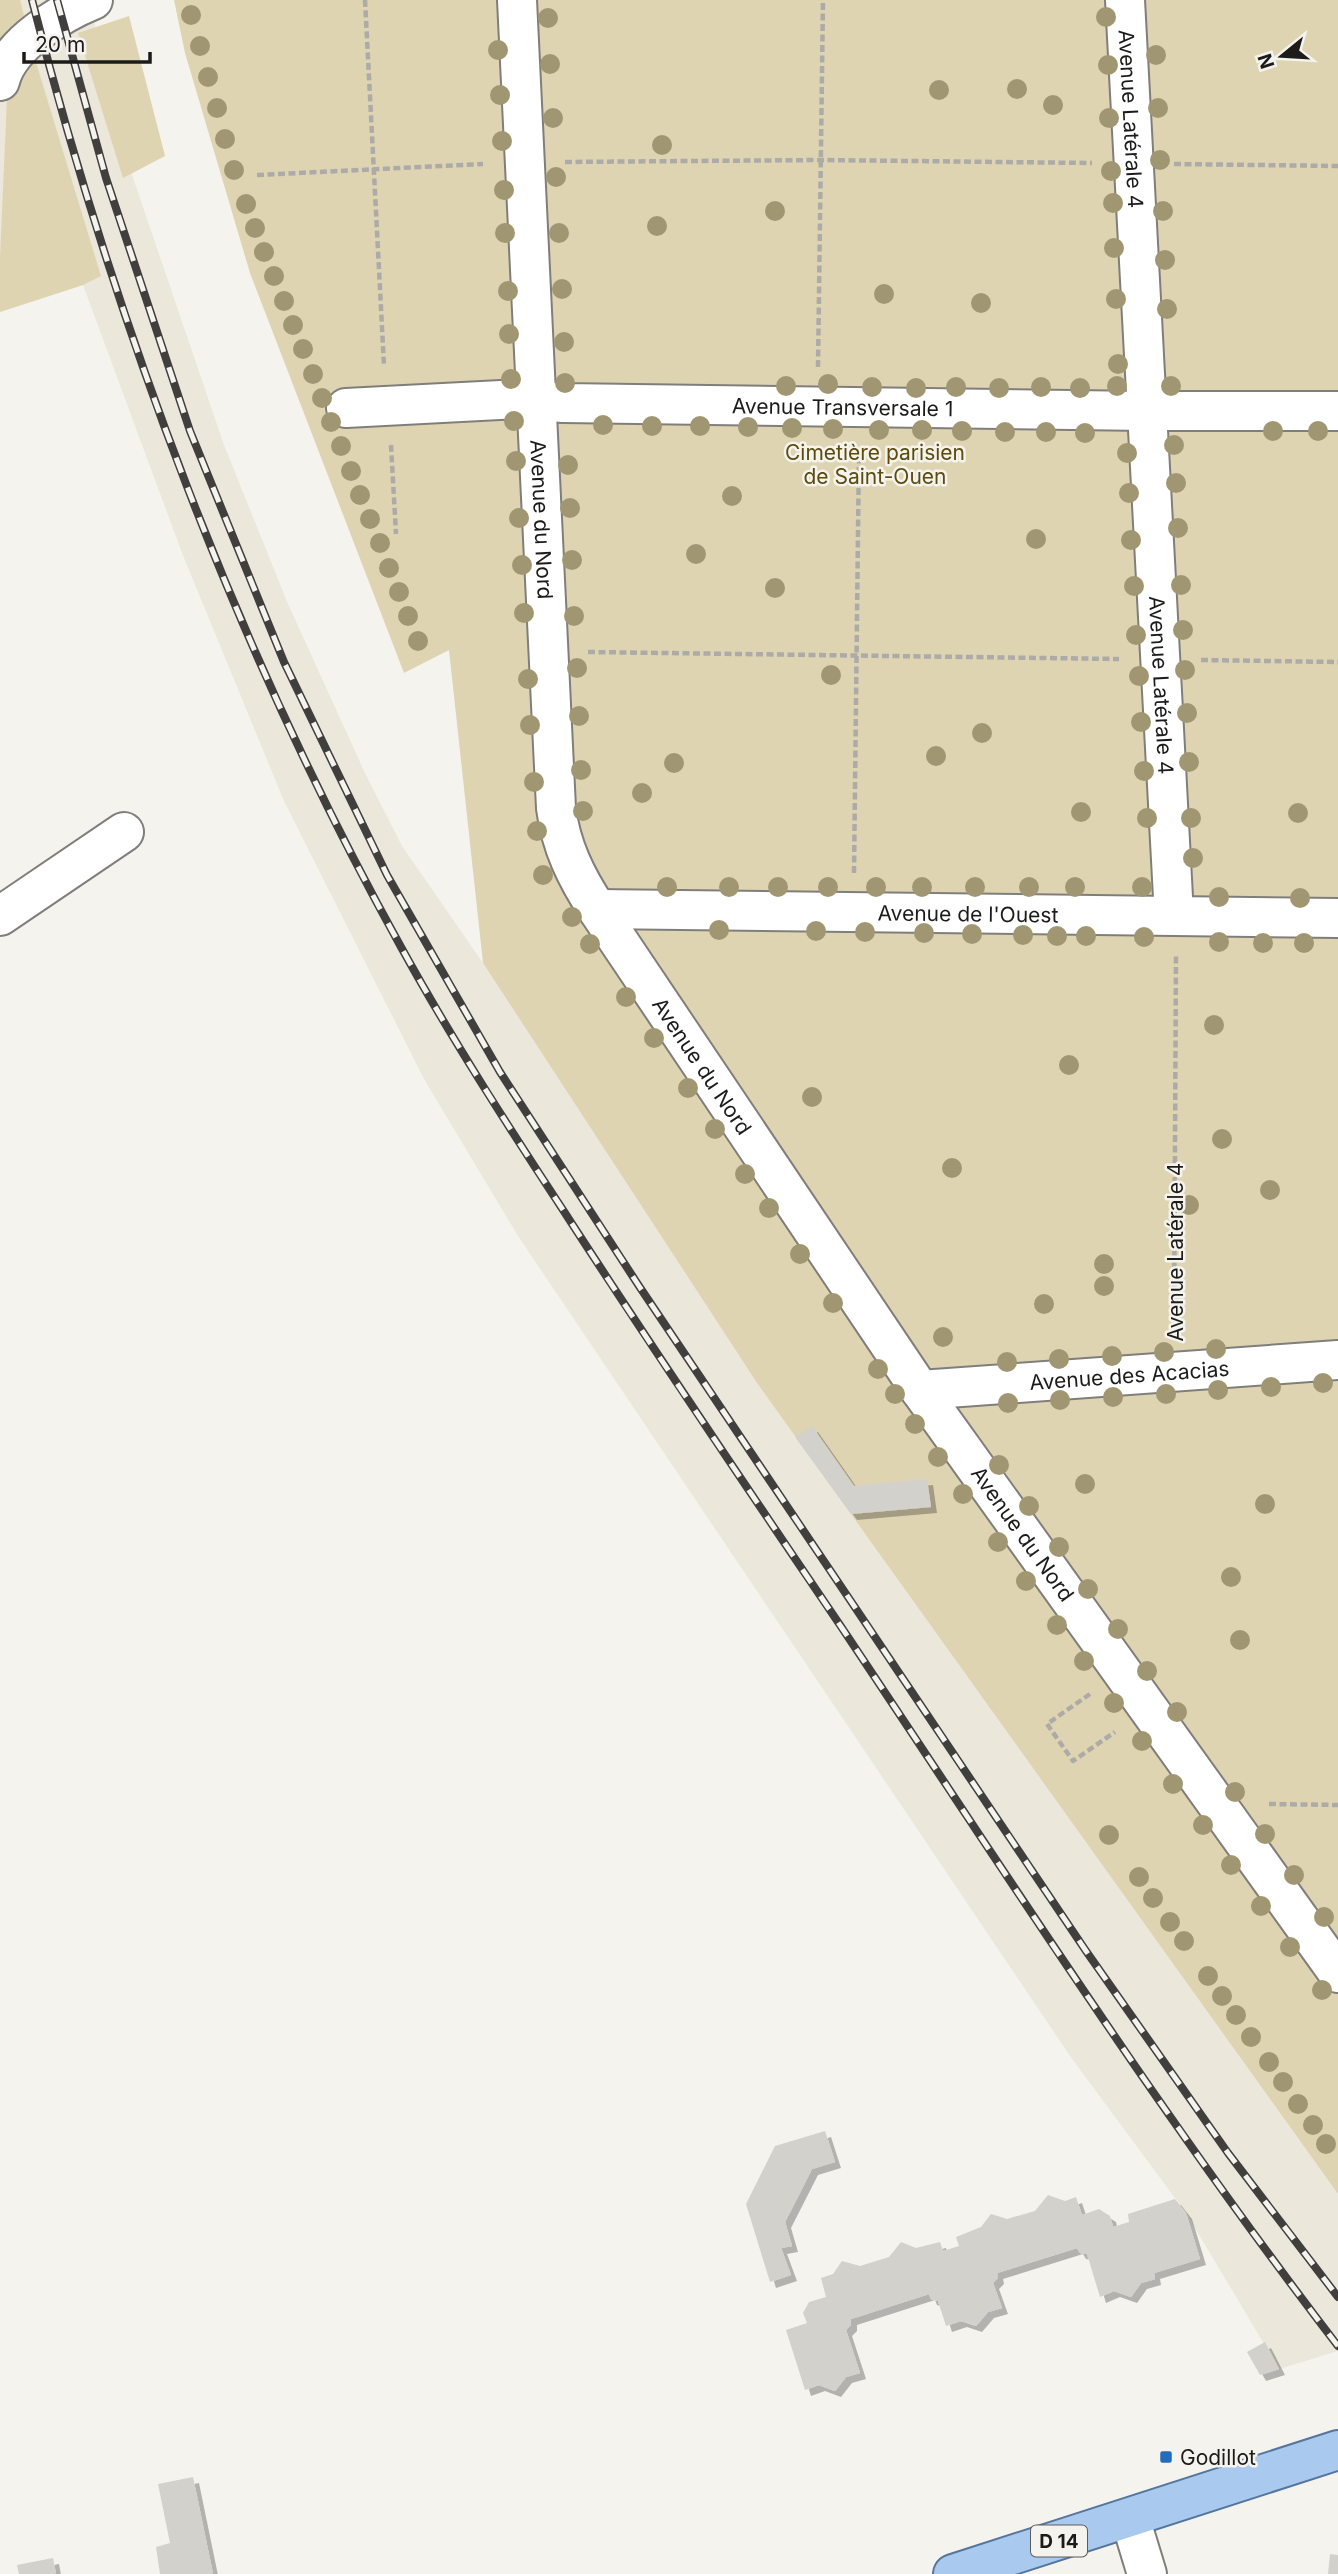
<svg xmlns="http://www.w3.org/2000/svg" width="1338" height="2574" viewBox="0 0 1338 2574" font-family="Inter,sans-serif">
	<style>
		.built { fill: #ebe7db }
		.green { fill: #dfd4b2 }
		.building { fill: #d2d1cc; filter: url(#shadow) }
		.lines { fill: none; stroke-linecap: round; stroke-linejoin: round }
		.minor-casing { stroke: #807e7a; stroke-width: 42 }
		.major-casing { stroke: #54759d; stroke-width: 42 }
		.path { stroke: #acaba7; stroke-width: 4.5; stroke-dasharray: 7 3.5; stroke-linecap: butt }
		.minor { stroke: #fff; stroke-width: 38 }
		.major { stroke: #aac9ee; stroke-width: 38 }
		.rail-casing { stroke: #403f3d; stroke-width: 8 }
		.rail { stroke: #f4f3ee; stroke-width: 5; stroke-dasharray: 16; stroke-linecap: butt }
		.tree { fill: #a09772 }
		.poi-dot { fill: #236bbb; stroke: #f4f3ee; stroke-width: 2.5 }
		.labels { text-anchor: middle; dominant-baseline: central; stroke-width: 5; stroke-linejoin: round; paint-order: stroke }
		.shield { fill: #f4f3ee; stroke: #5d5c5a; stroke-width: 2 }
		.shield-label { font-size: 19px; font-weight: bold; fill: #1c1b1a }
		.street-label { font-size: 21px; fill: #1c1b1a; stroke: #f4f3ee }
		.park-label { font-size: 21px; fill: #5c4b0c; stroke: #f4f3ee }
		.poi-label { font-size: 21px; fill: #1c1b1a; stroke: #f4f3ee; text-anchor: start }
	</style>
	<defs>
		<filter id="shadow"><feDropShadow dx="6" dy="6" stdDeviation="0" flood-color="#0004"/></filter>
	</defs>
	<rect width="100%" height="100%" fill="#f4f3ee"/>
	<path class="built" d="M0,0H89L128,163L224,445L288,604L365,773L402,846L483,963L757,1383L1338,2194V2351L1279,2369L1186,2213L1070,2056L518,1236L424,1079L284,801L182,553L83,285L0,312Z"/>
	<g class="green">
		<path d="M0,0H20L26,24L0,51Z"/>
		<path d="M174,0H1338V2194L757,1383L483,963L449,650L404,673L250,273L185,53Z"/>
		<path d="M129,16L165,156L123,178L78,33Z"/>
		<path d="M35,59L101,276L83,285L0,312V257L7,98L18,73Z"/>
	</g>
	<g class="building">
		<path d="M812,1426L854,1486L927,1479L931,1507L851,1514L795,1437Z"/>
		<path d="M825,2131L835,2162L812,2169L785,2222L792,2246L781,2248L791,2275L770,2282L746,2204L775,2146Z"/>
		<path d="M1048,2195L1065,2201L1076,2197L1082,2215L1099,2209L1110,2216L1113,2227L1129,2222L1128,2214L1175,2199L1186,2213L1200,2259L1154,2273L1155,2279L1141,2283L1131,2297L1114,2291L1100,2297L1087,2254L1080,2253L1077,2248L997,2273L998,2278L993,2283L1002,2308L988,2312L976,2326L961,2321L946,2326L938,2301L931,2299L929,2294L851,2319V2325L846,2330L860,2373L846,2377L835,2391L819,2385L805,2390L786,2330L807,2323L803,2313L809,2302L826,2297L821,2278L833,2274L842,2261L860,2266L889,2257L901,2242L916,2248L940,2242L943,2251L959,2246L956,2237L981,2227L991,2214L1007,2219L1035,2211Z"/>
		<path d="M1265,2342L1279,2369L1260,2375L1247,2352Z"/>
		<path d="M193,2477L213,2574H160L156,2547L170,2543L158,2484Z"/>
		<path d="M1330,2554L1338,2555V2574H1328Z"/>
		<path d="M53,2558L56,2574H19L17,2565Z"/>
	</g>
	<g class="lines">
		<defs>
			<g id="minor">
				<path id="s1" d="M517,0L556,808C561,847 576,877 597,909L920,1390L1338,1973"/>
				<path id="s2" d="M1125,0L1174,916"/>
				<path d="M0,81C9,44 61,13 93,0"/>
				<path id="s3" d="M346,408L519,399L563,403L1147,411H1338"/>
				<path id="s4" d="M597,909L1338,918"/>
				<path d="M0,916L124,832"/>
				<path id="s5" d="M920,1390L1338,1360"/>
				<path d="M1130,2518L1147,2574"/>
			</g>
			<path id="major" d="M953,2574L1338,2450"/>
		</defs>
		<use href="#minor" class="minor-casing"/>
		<use href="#major" class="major-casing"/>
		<g class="path">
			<path d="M365,0L384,366"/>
			<path d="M565,162L820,160L1092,163"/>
			<path d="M1174,164L1338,166"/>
			<path d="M257,175L483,164"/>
			<path d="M818,367L823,0"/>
			<path d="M391,445L396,534"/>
			<path d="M588,652L1119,659"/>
			<path d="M1201,660L1338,662"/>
			<path d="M854,873L859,448"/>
			<path d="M1174,1331L1176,955"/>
			<path d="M1090,1694L1047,1724L1073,1761L1115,1732"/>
			<path d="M1269,1804L1338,1805"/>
		</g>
		<use href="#minor" class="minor"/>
		<use href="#major" class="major"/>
		<defs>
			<g id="rail">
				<path d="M32,0C115,325 238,653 401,947C451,1038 508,1126 565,1213C656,1354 750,1492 844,1631C1005,1872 1161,2116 1338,2346"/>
				<path d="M57,0L106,178L190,431L284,662L387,875L500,1072L639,1286L1086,1951L1228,2153L1338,2297"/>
			</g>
		</defs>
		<use href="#rail" class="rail-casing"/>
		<use href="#rail" class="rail"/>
	</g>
	<g class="tree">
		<circle cx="191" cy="15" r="10"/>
		<circle cx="1106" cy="17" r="10"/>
		<circle cx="548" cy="18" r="10"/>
		<circle cx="200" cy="46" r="10"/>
		<circle cx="498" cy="50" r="10"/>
		<circle cx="1156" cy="55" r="10"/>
		<circle cx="550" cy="64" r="10"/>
		<circle cx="1108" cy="65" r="10"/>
		<circle cx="208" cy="77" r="10"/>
		<circle cx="1017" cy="89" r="10"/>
		<circle cx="939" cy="90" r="10"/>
		<circle cx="500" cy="95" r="10"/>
		<circle cx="1053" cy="105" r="10"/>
		<circle cx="217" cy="108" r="10"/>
		<circle cx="1158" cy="108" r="10"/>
		<circle cx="553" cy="118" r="10"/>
		<circle cx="1109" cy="118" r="10"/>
		<circle cx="225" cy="139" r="10"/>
		<circle cx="502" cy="141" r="10"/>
		<circle cx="662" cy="145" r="10"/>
		<circle cx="1160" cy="160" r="10"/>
		<circle cx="234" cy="170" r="10"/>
		<circle cx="1111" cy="171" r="10"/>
		<circle cx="556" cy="177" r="10"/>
		<circle cx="504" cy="190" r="10"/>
		<circle cx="1113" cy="203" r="10"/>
		<circle cx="246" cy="204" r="10"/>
		<circle cx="775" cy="211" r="10"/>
		<circle cx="1163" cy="211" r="10"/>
		<circle cx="657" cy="226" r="10"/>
		<circle cx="255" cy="228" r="10"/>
		<circle cx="505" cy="233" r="10"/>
		<circle cx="559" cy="233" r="10"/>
		<circle cx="1114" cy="248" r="10"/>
		<circle cx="264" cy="252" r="10"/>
		<circle cx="1165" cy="260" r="10"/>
		<circle cx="274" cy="276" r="10"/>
		<circle cx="562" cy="289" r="10"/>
		<circle cx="508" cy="291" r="10"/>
		<circle cx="884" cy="294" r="10"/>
		<circle cx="1116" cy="299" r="10"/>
		<circle cx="284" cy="301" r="10"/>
		<circle cx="981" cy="303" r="10"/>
		<circle cx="1167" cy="309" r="10"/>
		<circle cx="293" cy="325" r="10"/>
		<circle cx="509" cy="334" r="10"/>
		<circle cx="564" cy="342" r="10"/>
		<circle cx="303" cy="349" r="10"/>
		<circle cx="1118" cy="364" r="10"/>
		<circle cx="313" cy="374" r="10"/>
		<circle cx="511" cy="379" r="10"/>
		<circle cx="565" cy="383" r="10"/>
		<circle cx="828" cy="384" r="10"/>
		<circle cx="786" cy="386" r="10"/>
		<circle cx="1117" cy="386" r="10"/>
		<circle cx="1171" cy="386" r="10"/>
		<circle cx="872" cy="387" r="10"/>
		<circle cx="956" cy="387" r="10"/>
		<circle cx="1041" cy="387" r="10"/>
		<circle cx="916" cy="388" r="10"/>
		<circle cx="999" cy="388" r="10"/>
		<circle cx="1080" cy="388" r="10"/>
		<circle cx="322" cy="398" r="10"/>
		<circle cx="514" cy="421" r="10"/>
		<circle cx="331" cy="422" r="10"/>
		<circle cx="603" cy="425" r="10"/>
		<circle cx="652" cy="426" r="10"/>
		<circle cx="700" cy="426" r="10"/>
		<circle cx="748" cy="427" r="10"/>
		<circle cx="792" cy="428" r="10"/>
		<circle cx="833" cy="429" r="10"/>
		<circle cx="879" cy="430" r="10"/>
		<circle cx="922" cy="430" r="10"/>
		<circle cx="962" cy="431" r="10"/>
		<circle cx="1273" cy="431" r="10"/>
		<circle cx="1318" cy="431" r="10"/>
		<circle cx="1005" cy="432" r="10"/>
		<circle cx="1046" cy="432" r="10"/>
		<circle cx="1085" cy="433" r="10"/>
		<circle cx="1174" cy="445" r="10"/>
		<circle cx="341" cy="446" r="10"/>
		<circle cx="1127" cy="453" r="10"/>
		<circle cx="516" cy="461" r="10"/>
		<circle cx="568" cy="465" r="10"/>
		<circle cx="351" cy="471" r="10"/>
		<circle cx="1176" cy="483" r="10"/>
		<circle cx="1129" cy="493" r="10"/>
		<circle cx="360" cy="495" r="10"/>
		<circle cx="732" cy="496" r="10"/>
		<circle cx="570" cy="508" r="10"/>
		<circle cx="519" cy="518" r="10"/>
		<circle cx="370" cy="519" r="10"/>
		<circle cx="1178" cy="528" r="10"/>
		<circle cx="1036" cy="539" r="10"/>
		<circle cx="1131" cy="540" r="10"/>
		<circle cx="380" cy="543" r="10"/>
		<circle cx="696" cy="554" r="10"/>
		<circle cx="572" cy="560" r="10"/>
		<circle cx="522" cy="565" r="10"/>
		<circle cx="389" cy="568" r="10"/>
		<circle cx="1181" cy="585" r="10"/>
		<circle cx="1134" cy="586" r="10"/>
		<circle cx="775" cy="588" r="10"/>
		<circle cx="399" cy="592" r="10"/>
		<circle cx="524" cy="613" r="10"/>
		<circle cx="408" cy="616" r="10"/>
		<circle cx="574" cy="616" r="10"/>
		<circle cx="1183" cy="630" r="10"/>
		<circle cx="1136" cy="635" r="10"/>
		<circle cx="418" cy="641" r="10"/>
		<circle cx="577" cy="668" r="10"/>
		<circle cx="1185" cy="670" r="10"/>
		<circle cx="831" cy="675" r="10"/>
		<circle cx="1139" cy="676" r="10"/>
		<circle cx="528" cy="679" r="10"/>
		<circle cx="1187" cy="713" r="10"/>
		<circle cx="579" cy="716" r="10"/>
		<circle cx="1141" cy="722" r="10"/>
		<circle cx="530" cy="725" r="10"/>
		<circle cx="982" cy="733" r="10"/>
		<circle cx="936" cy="756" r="10"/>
		<circle cx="1189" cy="762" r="10"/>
		<circle cx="674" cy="763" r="10"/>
		<circle cx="581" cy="770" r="10"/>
		<circle cx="1144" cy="771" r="10"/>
		<circle cx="534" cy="782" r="10"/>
		<circle cx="642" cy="793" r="10"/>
		<circle cx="583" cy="811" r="10"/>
		<circle cx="1081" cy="812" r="10"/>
		<circle cx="1298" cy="813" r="10"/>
		<circle cx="1147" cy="818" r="10"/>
		<circle cx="1191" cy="818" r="10"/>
		<circle cx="537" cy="831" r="10"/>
		<circle cx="1193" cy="858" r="10"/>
		<circle cx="543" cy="875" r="10"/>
		<circle cx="667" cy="887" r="10"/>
		<circle cx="729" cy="887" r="10"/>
		<circle cx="778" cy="887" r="10"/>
		<circle cx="828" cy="887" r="10"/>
		<circle cx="876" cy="887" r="10"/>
		<circle cx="922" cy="887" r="10"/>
		<circle cx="975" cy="887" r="10"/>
		<circle cx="1029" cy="887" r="10"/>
		<circle cx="1075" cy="887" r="10"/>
		<circle cx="1142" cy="887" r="10"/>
		<circle cx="1219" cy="897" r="10"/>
		<circle cx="1300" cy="898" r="10"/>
		<circle cx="572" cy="917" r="10"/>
		<circle cx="719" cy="930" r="10"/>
		<circle cx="816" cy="931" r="10"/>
		<circle cx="865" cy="932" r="10"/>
		<circle cx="924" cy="933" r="10"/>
		<circle cx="972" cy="934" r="10"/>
		<circle cx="1023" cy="935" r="10"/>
		<circle cx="1057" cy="936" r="10"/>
		<circle cx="1086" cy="936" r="10"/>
		<circle cx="1144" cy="937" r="10"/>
		<circle cx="1219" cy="942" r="10"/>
		<circle cx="1263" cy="943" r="10"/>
		<circle cx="1304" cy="943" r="10"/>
		<circle cx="590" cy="944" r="10"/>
		<circle cx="626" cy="997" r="10"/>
		<circle cx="1214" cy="1025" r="10"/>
		<circle cx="654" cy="1038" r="10"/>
		<circle cx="1069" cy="1065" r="10"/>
		<circle cx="688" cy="1088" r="10"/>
		<circle cx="812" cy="1097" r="10"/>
		<circle cx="715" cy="1129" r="10"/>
		<circle cx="1222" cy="1139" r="10"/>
		<circle cx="952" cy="1168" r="10"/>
		<circle cx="745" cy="1174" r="10"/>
		<circle cx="1270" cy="1190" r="10"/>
		<circle cx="1189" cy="1205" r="10"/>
		<circle cx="769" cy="1208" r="10"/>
		<circle cx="800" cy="1254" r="10"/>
		<circle cx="1104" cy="1264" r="10"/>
		<circle cx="1104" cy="1286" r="10"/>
		<circle cx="833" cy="1303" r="10"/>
		<circle cx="1044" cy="1304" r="10"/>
		<circle cx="943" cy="1337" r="10"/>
		<circle cx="1216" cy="1349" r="10"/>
		<circle cx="1164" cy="1352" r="10"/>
		<circle cx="1112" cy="1356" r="10"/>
		<circle cx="1059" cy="1359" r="10"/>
		<circle cx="1007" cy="1362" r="10"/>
		<circle cx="878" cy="1369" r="10"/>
		<circle cx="1323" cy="1383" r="10"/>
		<circle cx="1271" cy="1387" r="10"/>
		<circle cx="1218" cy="1390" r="10"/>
		<circle cx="895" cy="1394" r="10"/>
		<circle cx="1166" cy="1394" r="10"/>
		<circle cx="1113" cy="1397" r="10"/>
		<circle cx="1060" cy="1400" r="10"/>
		<circle cx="1008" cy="1403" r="10"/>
		<circle cx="915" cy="1424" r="10"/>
		<circle cx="938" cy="1457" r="10"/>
		<circle cx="999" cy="1465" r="10"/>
		<circle cx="1085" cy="1484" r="10"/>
		<circle cx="963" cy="1494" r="10"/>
		<circle cx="1265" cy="1504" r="10"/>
		<circle cx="1029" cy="1506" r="10"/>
		<circle cx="998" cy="1542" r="10"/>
		<circle cx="1059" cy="1547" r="10"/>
		<circle cx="1231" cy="1577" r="10"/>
		<circle cx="1026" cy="1581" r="10"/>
		<circle cx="1088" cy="1589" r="10"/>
		<circle cx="1057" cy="1625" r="10"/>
		<circle cx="1118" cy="1629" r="10"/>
		<circle cx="1240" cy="1640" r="10"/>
		<circle cx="1084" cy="1661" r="10"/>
		<circle cx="1147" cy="1671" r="10"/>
		<circle cx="1114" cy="1703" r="10"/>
		<circle cx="1177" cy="1712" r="10"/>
		<circle cx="1142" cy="1741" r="10"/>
		<circle cx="1173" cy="1784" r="10"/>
		<circle cx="1235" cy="1792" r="10"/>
		<circle cx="1203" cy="1825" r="10"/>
		<circle cx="1265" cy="1834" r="10"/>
		<circle cx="1109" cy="1835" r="10"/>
		<circle cx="1231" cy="1865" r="10"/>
		<circle cx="1294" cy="1875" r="10"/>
		<circle cx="1139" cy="1877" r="10"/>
		<circle cx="1153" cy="1898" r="10"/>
		<circle cx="1261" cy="1906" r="10"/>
		<circle cx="1324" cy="1917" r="10"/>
		<circle cx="1170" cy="1922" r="10"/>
		<circle cx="1184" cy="1941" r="10"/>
		<circle cx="1290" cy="1947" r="10"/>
		<circle cx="1208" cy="1976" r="10"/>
		<circle cx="1322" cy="1990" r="10"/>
		<circle cx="1222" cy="1996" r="10"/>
		<circle cx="1236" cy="2015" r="10"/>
		<circle cx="1251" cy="2037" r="10"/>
		<circle cx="1269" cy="2062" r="10"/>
		<circle cx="1283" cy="2082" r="10"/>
		<circle cx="1298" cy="2104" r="10"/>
		<circle cx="1313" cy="2125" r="10"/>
		<circle cx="1326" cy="2144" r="10"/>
	</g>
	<rect class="poi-dot" x="1159" y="2450" width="14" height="14" rx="3.5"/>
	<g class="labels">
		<rect class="shield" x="1031" y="2525.5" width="56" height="31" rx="5"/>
		<g class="shield-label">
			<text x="1059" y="2541">D 14</text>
		</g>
		<g class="street-label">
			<text stroke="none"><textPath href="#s2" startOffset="119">Avenue Latérale 4</textPath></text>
			<text stroke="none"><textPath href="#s3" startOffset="497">Avenue Transversale 1</textPath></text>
			<text stroke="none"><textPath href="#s1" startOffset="520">Avenue du Nord</textPath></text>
			<text stroke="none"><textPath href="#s2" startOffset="686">Avenue Latérale 4</textPath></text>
			<text stroke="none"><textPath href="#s4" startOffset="371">Avenue de l'Ouest</textPath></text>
			<text stroke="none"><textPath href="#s1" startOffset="1108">Avenue du Nord</textPath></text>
			<text transform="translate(1175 1252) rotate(-90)">Avenue Latérale 4</text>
			<text stroke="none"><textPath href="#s5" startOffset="210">Avenue des Acacias</textPath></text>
			<text stroke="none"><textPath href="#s1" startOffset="1675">Avenue du Nord</textPath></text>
		</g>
		<g class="park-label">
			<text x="875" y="452">Cimetière parisien<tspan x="875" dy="24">de Saint-Ouen</tspan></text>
		</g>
		<g class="poi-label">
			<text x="1180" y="2457">Godillot</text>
		</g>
	</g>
	<g transform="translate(1282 56) rotate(252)" stroke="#f4f3ee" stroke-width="5" paint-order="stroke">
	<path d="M0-5L12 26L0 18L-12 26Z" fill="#1c1b1a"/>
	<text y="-10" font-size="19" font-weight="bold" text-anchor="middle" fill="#1c1b1a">N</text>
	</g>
	<path d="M24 52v10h126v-10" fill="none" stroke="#1c1b1a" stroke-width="3.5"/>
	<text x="35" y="52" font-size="21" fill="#1c1b1a" stroke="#f4f3ee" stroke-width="5" paint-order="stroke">20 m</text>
</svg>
